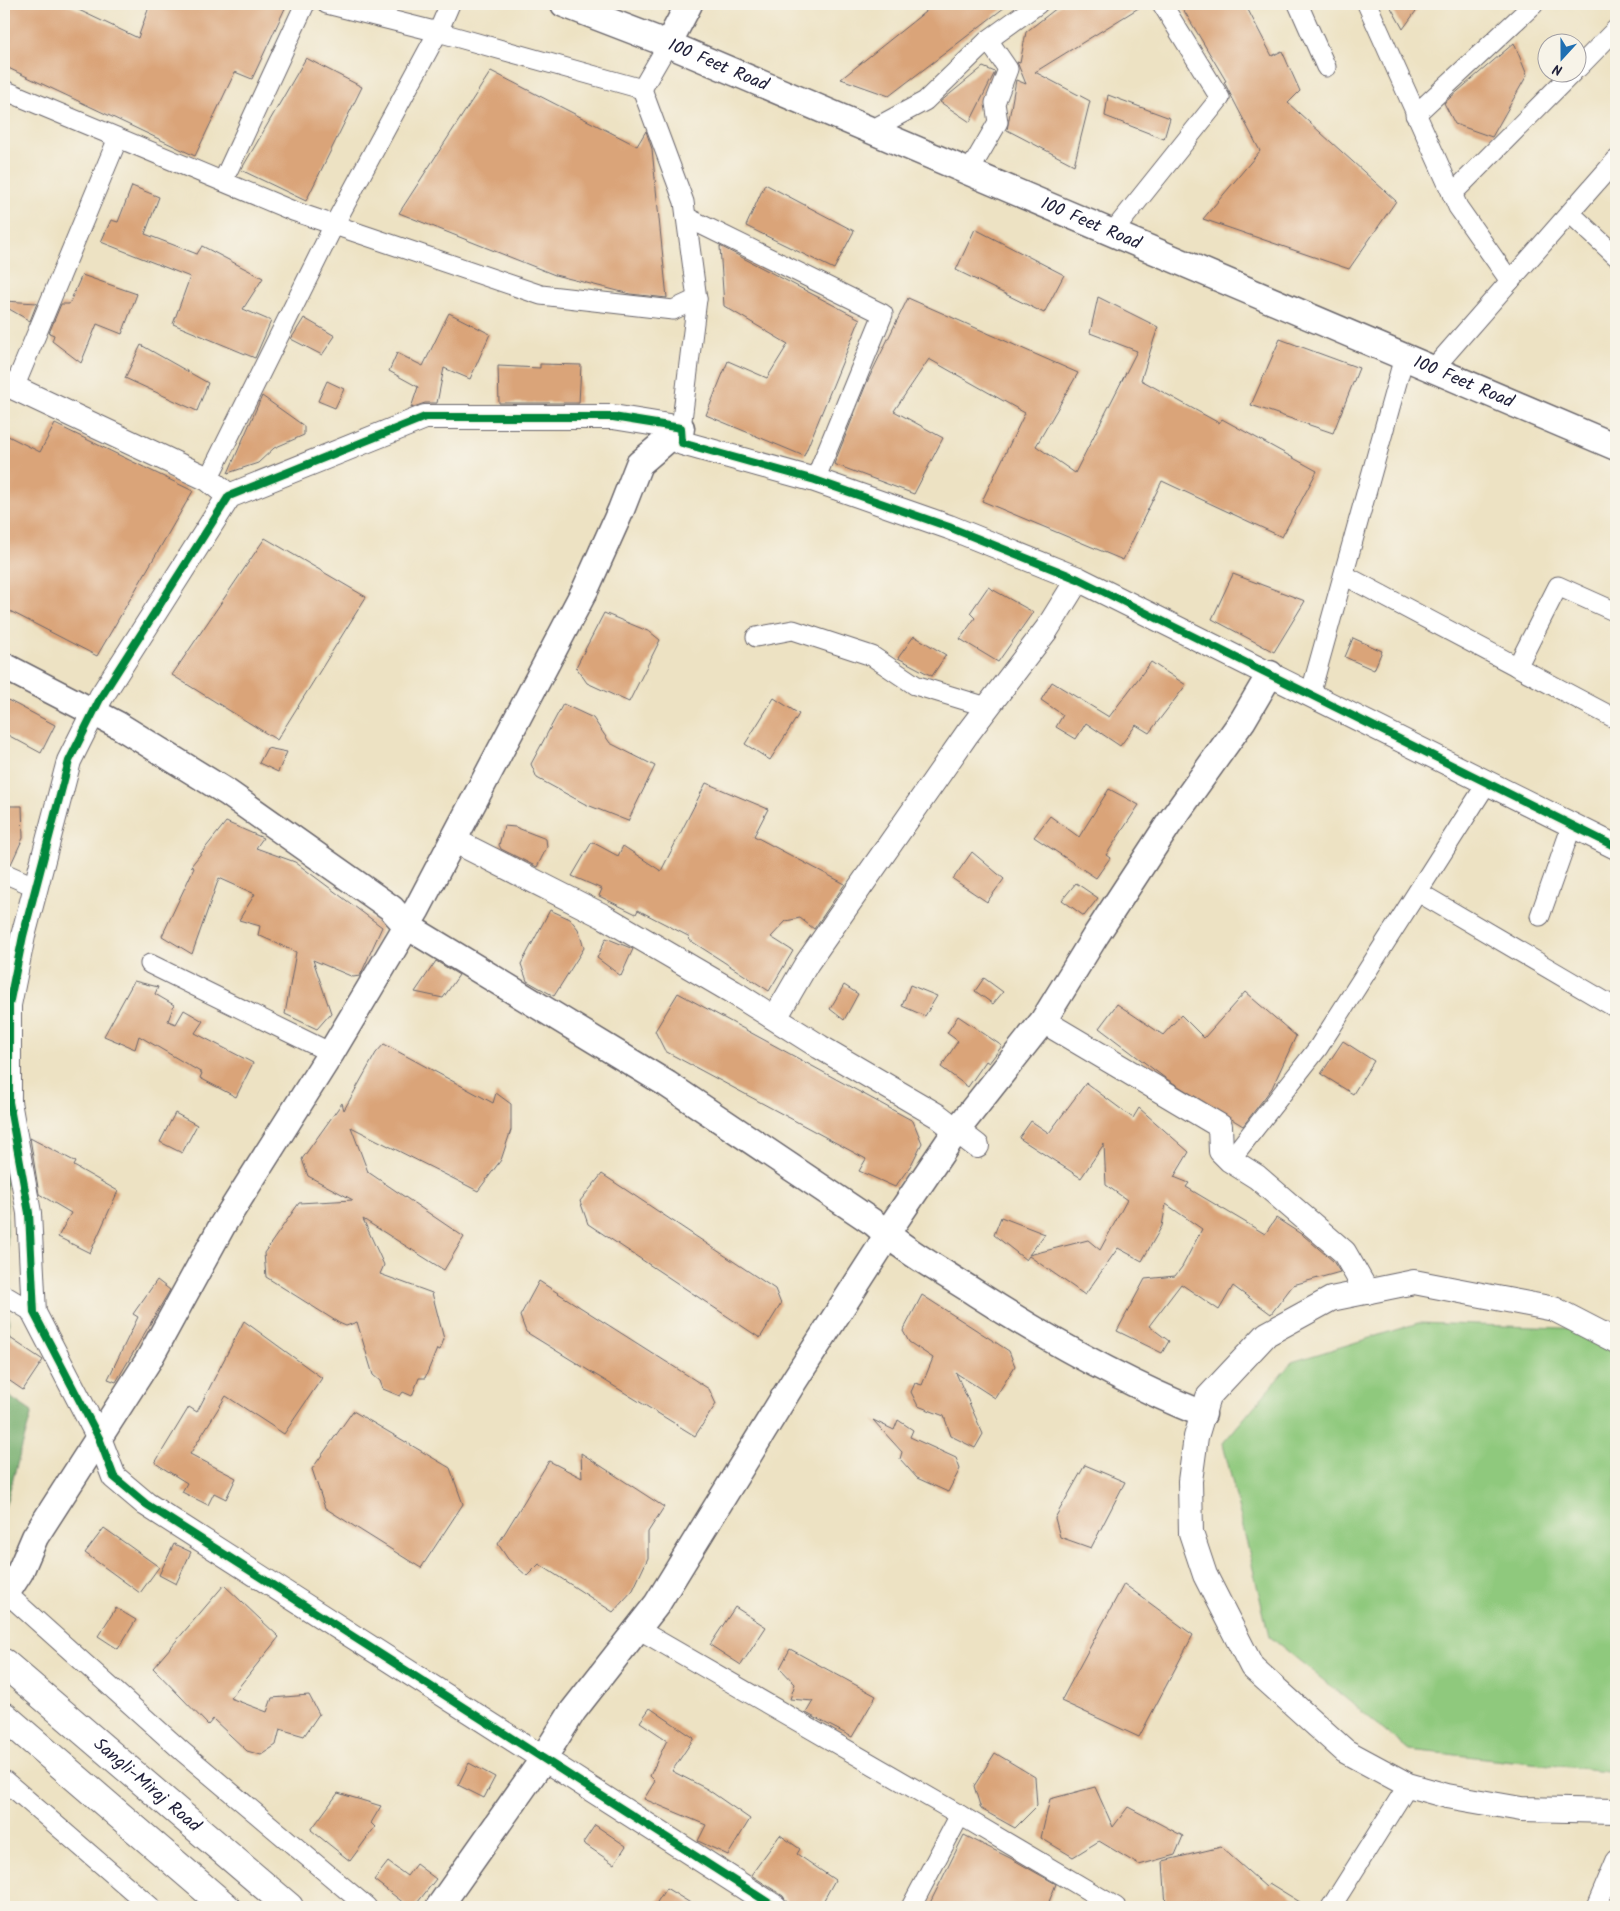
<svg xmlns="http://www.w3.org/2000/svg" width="1620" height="1911" viewBox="0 0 1620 1911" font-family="Kalam,sans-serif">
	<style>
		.green { fill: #8fc97d; stroke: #58765c }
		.forest { fill: #73ad6c; stroke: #4a6854 }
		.building { fill: #daa479 }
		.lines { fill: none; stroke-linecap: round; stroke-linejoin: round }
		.minor-casing { stroke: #69656b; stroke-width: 21 }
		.tertiary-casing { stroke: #69656b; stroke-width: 26 }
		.secondary-casing { stroke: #69656b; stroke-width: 29 }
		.trunk-casing { stroke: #69656b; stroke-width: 30 }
		.minor { stroke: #fff; stroke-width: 19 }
		.tertiary { stroke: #fff; stroke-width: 24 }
		.secondary { stroke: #fff; stroke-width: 26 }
		.trunk { stroke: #fff; stroke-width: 28 }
		.cycleway-casing { stroke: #f7f3e8; stroke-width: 11 }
		.cycleway { stroke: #00873e; stroke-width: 8 }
		.labels { text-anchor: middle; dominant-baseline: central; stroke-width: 4; stroke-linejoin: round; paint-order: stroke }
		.street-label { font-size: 18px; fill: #22223b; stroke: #f7f3e8 }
	</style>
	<rect width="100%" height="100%" fill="#f7f3e8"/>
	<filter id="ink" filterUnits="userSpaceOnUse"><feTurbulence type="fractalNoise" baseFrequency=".02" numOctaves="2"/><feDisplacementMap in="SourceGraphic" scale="10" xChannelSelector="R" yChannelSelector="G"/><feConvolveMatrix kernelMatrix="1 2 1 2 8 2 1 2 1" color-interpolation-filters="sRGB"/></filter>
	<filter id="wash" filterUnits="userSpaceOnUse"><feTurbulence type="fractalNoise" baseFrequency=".0096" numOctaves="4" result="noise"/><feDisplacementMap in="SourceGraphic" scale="20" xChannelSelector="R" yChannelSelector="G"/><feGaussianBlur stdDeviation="1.12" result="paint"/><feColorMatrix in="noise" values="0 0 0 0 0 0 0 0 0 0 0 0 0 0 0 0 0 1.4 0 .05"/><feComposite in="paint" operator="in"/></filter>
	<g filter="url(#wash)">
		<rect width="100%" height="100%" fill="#ede2c3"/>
		<path class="green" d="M1418,1323L1592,1329L1616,1360V1772L1409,1750L1269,1636L1223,1443L1292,1362Z"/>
		<g class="forest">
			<path d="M6,1158L9,1337L4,1335V1160Z"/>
			<path d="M4,1393L32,1412L4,1510Z"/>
		</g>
		<g id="blocks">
			<g class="building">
				<path d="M4,4H66L138,38L150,4H287L252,79L235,72L195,156L4,66Z"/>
				<path d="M935,4H1009L889,96L841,79Z"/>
				<path d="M1062,4H1145L1035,72L1090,101L1074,165L1007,130L1016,80L1026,84L1017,62L1020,63L1026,32Z"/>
				<path d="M1180,4H1245L1272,56L1282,51L1300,91L1288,103L1396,201L1349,269L1203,219L1260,151L1224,82L1226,81Z"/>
				<path d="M1389,4H1421L1403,29Z"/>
				<path d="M1514,43L1527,75L1492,137L1455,124L1444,103Z"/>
				<path d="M306,58L362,87L306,201L241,170Z"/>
				<path d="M983,67L995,72L970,122L940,102Z"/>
				<path d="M491,71L637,146L646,131L652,149L667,298L630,294L555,275L399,213Z"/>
				<path d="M1108,95L1170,118L1164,139L1105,116Z"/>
				<path d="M765,184L854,231L834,269L746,226Z"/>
				<path d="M132,186L159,197L145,234L197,254L202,246L263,278L243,309L271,321L255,358L173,324L190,277L101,242L111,220L118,222Z"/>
				<path d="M975,229L1064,275L1044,313L956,270Z"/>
				<path d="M720,246L860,319L804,456L706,415L728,361L767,378L788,344L724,306Z"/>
				<path d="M82,275L137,294L122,334L97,324L81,363L52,341L54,335L49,333L61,304H69Z"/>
				<path d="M1098,297L1158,327L1141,380L1219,423L1222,419L1317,471L1282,537L1162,481L1123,560L982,501L1025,413L929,359L894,411L943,438L914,494L834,464L867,382L908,298L1078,373L1036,446L1075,473L1137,351L1090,333Z"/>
				<path d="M4,301L37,303L30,321L4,306Z"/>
				<path d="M449,313L490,334L470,379L444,368L437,403H425L411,408L418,387L389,371L397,353L423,366Z"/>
				<path d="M304,318L335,336L322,355L291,339Z"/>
				<path d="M1280,339L1359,368L1333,433L1251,405Z"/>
				<path d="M141,345L208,383L197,411L125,378Z"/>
				<path d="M540,364L581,365L579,403H499L498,366L540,368Z"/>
				<path d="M327,381L344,389L335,408L318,401Z"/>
				<path d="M262,396L304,426V435L274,448L258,463L228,473Z"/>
				<path d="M55,424L193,491L97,656L4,608V434L40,452Z"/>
				<path d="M265,538L366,597L277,740L172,675Z"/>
				<path d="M1233,574L1305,601L1274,652L1212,619Z"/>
				<path d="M988,587L1033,612L998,662L960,639L975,618L970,613Z"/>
				<path d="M604,613L650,632L660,640L629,702L587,683L576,667Z"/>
				<path d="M914,636L946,655L932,676L898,658Z"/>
				<path d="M1353,638L1382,651L1374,670L1345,657Z"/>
				<path d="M1151,662L1186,685L1149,733L1136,725L1120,746L1086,723L1076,739L1056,727L1063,715L1041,700L1052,682L1109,717Z"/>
				<path d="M4,698L55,725L41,753L4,733Z"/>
				<path d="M774,698L799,714L770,760L745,744Z"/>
				<path d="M563,704L593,718L610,743L655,766L628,821L585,804L537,778L531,764Z"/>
				<path d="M267,748L287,752L278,772L259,763Z"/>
				<path d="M706,783L768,809L754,836L845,884L814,929L800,918L786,921L771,937L793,951L769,991L688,939L690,937L638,910L636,914L599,896L602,889L572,876L592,842L618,856L623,846L661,871Z"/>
				<path d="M1109,789L1139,805L1106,855L1110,858L1096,878L1034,837L1050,816L1079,837Z"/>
				<path d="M4,806H22L23,838L11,864L4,862Z"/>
				<path d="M226,822L263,838L256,848L295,862L382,927L360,976L353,977L313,960L331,1013L317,1029L285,1014L296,952L258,935L260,926L239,920L255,894L219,878L192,954L162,936L194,868L191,866Z"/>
				<path d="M504,826L515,827L546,839L547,847L537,867L501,849L499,845Z"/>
				<path d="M972,852L1004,879L987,902L953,879Z"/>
				<path d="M1076,883L1098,898L1084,916L1062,900Z"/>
				<path d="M550,910L570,919L578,929L584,948L554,996L527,981L521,964Z"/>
				<path d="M606,938L633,949L621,976L597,958Z"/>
				<path d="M436,961L459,975L443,998L415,992Z"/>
				<path d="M984,978L1003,992L993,1004L975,991Z"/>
				<path d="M134,981L158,987L155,994L174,1005L168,1021L176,1024L184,1010L203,1021L195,1033L253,1063L236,1097L200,1078L202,1073L139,1036L135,1049L104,1036Z"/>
				<path d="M844,985L858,994L844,1020L830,1009Z"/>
				<path d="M910,985L937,996L925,1016L902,1006Z"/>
				<path d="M1245,992L1296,1036L1272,1088L1243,1126L1165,1078L1099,1028L1117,1004L1163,1035L1181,1015L1204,1038Z"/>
				<path d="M678,993L913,1121L922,1143L911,1165L895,1187L859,1171L866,1159L665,1051L655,1031Z"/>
				<path d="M958,1016L1002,1046L989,1063L986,1061L968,1087L941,1067L958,1041L947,1033Z"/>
				<path d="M1343,1041L1374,1061L1353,1094L1321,1074Z"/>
				<path d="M384,1044L493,1103L496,1093L511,1104V1130L501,1160L478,1191L351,1127L368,1172L464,1237L444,1270L363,1219L384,1265L380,1274L432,1293L444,1339L440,1350L437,1349L425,1378H419L412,1396L403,1392L400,1396L383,1389L380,1381L373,1375L357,1322L346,1326L339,1323L266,1277L264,1253L299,1203L353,1200L308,1176L302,1159L342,1103L344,1110L376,1053Z"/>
				<path d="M1086,1083L1133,1118L1139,1108L1189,1152L1174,1177L1189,1183L1186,1187L1265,1234L1276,1218L1304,1236L1333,1261L1340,1272L1293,1285L1271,1314L1233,1286L1219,1310L1181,1284L1149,1326L1169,1341L1162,1353L1117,1331L1145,1279L1175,1276L1182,1267L1202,1229L1166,1204L1162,1226L1142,1261L1118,1248L1085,1295L1029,1256L1026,1260L994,1235L1001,1217L1045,1234L1029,1255L1088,1240L1100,1250L1127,1200L1106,1185L1104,1144L1081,1178L1019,1138L1031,1121L1049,1133Z"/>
				<path d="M175,1113L197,1125L182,1153L160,1142Z"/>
				<path d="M30,1138L76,1162L74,1166L118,1191L90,1253L58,1237L71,1213L39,1194Z"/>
				<path d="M602,1174L775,1289L781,1304L760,1338L588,1224L580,1201Z"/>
				<path d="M157,1280L170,1290L116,1382L108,1379L138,1317L133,1314Z"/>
				<path d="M539,1281L709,1389L716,1404L695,1436L526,1332L520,1316Z"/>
				<path d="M922,1295L1009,1351L1015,1366L995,1398L956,1373L983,1434L975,1448L951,1436L944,1416L918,1406L911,1392L915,1383L922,1385L933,1358L909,1342L903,1331Z"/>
				<path d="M244,1321L322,1378L284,1434L226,1396L190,1454L236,1478L226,1499L214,1493L208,1505L182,1492L187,1483L155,1463L189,1407L197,1412Z"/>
				<path d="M4,1334L43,1360L23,1390L4,1377Z"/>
				<path d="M353,1411L450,1468L463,1504L421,1568L325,1508L312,1469Z"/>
				<path d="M873,1420L894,1430L898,1420L913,1430L910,1437L956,1458L960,1469L948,1492L917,1478L900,1459L902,1452Z"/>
				<path d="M581,1453L664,1507L648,1532V1558L633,1590L613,1612L539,1564L527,1576L508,1559L498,1544L549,1461L582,1478Z"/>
				<path d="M1085,1465L1125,1482L1091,1548L1060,1537L1055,1518Z"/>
				<path d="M104,1528L159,1567L140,1593L85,1553Z"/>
				<path d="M174,1544L191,1552L176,1584L159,1575Z"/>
				<path d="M1124,1584L1193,1635L1139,1737L1061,1701Z"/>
				<path d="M224,1585L279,1637L230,1698L267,1712L272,1698L309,1695L319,1714L304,1736L280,1729L276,1745L261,1755L247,1751L213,1719L208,1725L153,1668Z"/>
				<path d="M735,1607L766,1627L741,1665L710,1645Z"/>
				<path d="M116,1608L136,1620L118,1649L98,1636Z"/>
				<path d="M790,1649L876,1696L852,1737L806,1713L813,1701L790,1699L795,1684L780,1668Z"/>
				<path d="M650,1708L694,1738L672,1771L707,1789L750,1819L728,1855L698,1841L706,1825L644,1799L655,1781L650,1776L667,1740L640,1722Z"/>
				<path d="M995,1753L1035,1777L1037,1806L1015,1828L981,1809L974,1786Z"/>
				<path d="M469,1763L495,1777L484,1798L458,1785Z"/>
				<path d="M1095,1787L1113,1827L1128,1807L1183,1836L1175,1855L1139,1865L1099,1841L1073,1857L1041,1838L1050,1799Z"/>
				<path d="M338,1793L381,1806L371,1823L375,1827L350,1861L311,1830Z"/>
				<path d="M595,1825L626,1846L614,1864L583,1843Z"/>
				<path d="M780,1835L800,1849L797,1854L835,1880L820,1907H789L783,1896L751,1875Z"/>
				<path d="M964,1835L1012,1859L1056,1884L1047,1907H928Z"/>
				<path d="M1221,1847L1266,1887L1269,1883L1308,1907H1166L1163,1861Z"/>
				<path d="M388,1862L407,1876L416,1864L436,1879L414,1907H409L374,1880Z"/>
				<path d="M666,1888L697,1907H654Z"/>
			</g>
		</g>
	</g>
	<g filter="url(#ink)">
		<use href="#blocks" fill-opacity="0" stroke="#69656b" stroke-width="1"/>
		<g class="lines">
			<defs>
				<g id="minor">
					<path d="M327,4L438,32L450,4"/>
					<path d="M1298,4L1326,67"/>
					<path d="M1367,4L1458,207L1510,281"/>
					<path d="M1578,68L1616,29"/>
					<path d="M642,89L684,202L697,299L681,428"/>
					<path d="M642,89L668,44"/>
					<path d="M4,90L293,211L541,295L673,310L697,299"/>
					<path d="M1415,115L1534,4"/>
					<path d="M871,130L925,101L988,40"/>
					<path d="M969,172L998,122L995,103L1008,69L988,40L1038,4"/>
					<path d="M223,181L305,4"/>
					<path d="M1452,194L1573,72"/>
					<path d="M1570,213L1616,256"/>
					<path d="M686,217L883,314L815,480"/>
					<path d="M1112,233L1220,98L1162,4"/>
					<path d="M1433,369L1616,160"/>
					<path d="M14,388L118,138"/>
					<path d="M208,479L334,225L438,32L642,89"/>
					<path d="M1344,575L1616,719"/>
					<path d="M756,637L793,630L872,656L915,685L987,707"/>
					<path d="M1517,667L1558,586L1616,612"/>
					<path d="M1310,695L1404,357"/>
					<path d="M4,873L36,887"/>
					<path d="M1418,892L1616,1008"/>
					<path d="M1540,916L1572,825"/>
					<path d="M150,964L331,1053"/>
					<path d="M1230,1160L1318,1048L1487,783"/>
					<path d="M4,1295L34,1313"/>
					<path d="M4,1591L183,1752L367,1907"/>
					<path d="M638,1629L960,1815"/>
					<path d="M4,1780L151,1907"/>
					<path d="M911,1907L960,1815L1116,1907"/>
					<path d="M1331,1907L1408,1785"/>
					<path d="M1596,1907L1616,1860"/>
				</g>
				<g id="tertiary">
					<path d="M4,383L208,479L229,496"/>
					<path d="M453,840L603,916L733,992L820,1047L938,1116L977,1146"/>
					<path d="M775,1018L807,963L967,734L1047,629L1078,579"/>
					<path d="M1043,1021L1220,1126L1221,1151L1230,1160L1257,1177L1344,1252L1367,1292"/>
					<path d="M1616,1341L1554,1309L1414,1282L1331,1299L1267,1334L1208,1397L1196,1437L1190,1481L1191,1533L1205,1575L1252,1667L1345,1751L1408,1785L1447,1796L1521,1809L1616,1811"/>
					<path d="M775,1907L146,1504L114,1477L99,1438L34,1313L29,1213L9,1102V1005L23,936L69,761L101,697L229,496L425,417H613L681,428L682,443L815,480L949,527L1078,579L1616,847"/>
				</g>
				<g id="secondary">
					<path id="s1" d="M564,4L668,44L1616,447"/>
					<path d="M668,44L689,4"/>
					<path d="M4,666L118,725L228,793L391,908L407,926L667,1084L874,1223C907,1253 940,1270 977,1294C1050,1341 1123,1382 1203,1414"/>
					<path d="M4,1597L20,1572L35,1537L148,1361L223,1224L331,1053L417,909L586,588L621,510L639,464L681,428"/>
					<path d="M439,1907L537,1768L573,1711L657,1604L794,1381L879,1249L891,1227L956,1131L1043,1021L1096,935L1168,825L1243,720L1270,674"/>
				</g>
				<g id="trunk">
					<path id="s2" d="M4,1663L289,1907"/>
					<path d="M4,1716L226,1907"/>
				</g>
			</defs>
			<use href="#minor" class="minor-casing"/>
			<use href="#tertiary" class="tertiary-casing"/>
			<use href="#secondary" class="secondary-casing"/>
			<use href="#trunk" class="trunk-casing"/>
			<use href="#minor" class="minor"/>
			<use href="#tertiary" class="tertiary"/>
			<use href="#secondary" class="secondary"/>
			<use href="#trunk" class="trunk"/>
			<defs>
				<path id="cycleway" d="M775,1907L146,1504L114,1477L99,1438L34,1313L29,1213L9,1102V1005L23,936L69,761L101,697L229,496L425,417H613L681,428L682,443L815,480L949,527L1078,579L1616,847"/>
			</defs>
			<use href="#cycleway" class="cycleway-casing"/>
			<use href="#cycleway" class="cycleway"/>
		</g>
	</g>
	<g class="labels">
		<g class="street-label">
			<text stroke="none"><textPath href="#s1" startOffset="166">100 Feet Road</textPath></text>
			<text stroke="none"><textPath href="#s1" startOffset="571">100 Feet Road</textPath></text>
			<text stroke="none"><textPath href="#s1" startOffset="976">100 Feet Road</textPath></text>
			<text stroke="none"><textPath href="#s2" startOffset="188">Sangli-Miraj Road</textPath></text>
		</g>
	</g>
	<rect width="1620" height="1911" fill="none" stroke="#f7f3e8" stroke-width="20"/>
	<g transform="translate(1562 58) rotate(201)"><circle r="24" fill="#f7f3e8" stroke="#a29fa3"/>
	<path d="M0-4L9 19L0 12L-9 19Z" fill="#1f6fb2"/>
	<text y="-8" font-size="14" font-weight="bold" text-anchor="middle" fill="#22223b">N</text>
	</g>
</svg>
